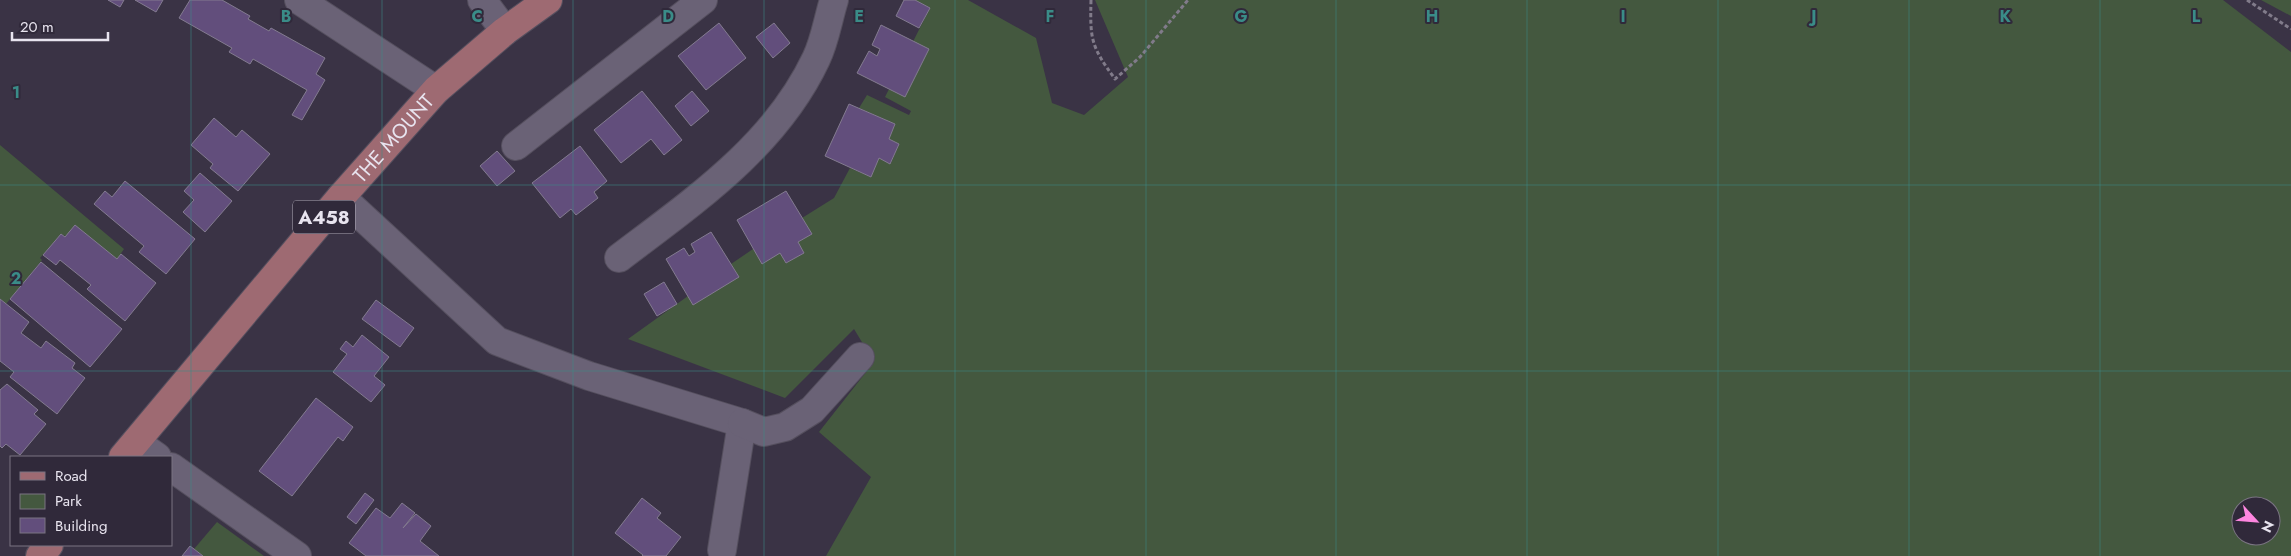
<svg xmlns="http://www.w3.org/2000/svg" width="2291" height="556" viewBox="0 0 2291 556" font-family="Jost,sans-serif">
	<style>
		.green { fill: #44583f; fill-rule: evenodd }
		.building { fill: #624e7c; stroke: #837b90 }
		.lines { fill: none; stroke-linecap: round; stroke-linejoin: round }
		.minor-casing { stroke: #554f5e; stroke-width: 30 }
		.major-casing { stroke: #554f5e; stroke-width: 30 }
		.path { stroke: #817b8a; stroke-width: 3; stroke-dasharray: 4 2.5; stroke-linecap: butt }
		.minor { stroke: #6a6276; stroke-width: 28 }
		.major { stroke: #9e6a72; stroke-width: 28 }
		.grid { fill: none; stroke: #3a8c88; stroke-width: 1; stroke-opacity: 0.55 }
		.labels { text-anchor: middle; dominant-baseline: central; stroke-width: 4; stroke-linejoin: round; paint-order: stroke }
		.shield { fill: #30293a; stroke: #b1acb9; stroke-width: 1 }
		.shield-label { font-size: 19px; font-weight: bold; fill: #e8e4ef }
		.street-label { font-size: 20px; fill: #e8e4ef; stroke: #30293a }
		.grid-label { font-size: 16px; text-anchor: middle; font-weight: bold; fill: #3a8c88; stroke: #30293a; stroke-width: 4; stroke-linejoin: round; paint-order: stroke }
	</style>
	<rect width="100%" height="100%" fill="#3a3345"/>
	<g class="green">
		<path d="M915,0H968L1036,38L1052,103L1084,115L1128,77L1095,0H2223L2291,52V556H826L871,477L819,432L874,362L854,329L785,398L628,339L688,296L739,277L731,264L753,249L780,253L786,263L804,253L798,242L812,234L802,218L834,198L850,168L871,177L879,158L891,163L899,144L889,139L895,124L859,108L867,95L909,115L911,111L885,97L930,8ZM2241,506H2271V536H2241Z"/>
		<path d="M2261,0H2291V16Z"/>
		<path d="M0,145L124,249L117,259L61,234L40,258L42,260L6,304L0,299Z"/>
		<path d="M217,522L264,556H203L194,549Z"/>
	</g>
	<g class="building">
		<path d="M108,0H124L120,7Z"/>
		<path d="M135,0H163L156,12Z"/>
		<path d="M190,0H222L250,16L248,19L269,31L271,28L325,58L316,74L325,80L302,120L292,115L307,90L253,59L250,64L229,52L232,48L179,18Z"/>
		<path d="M904,0H915L930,8L919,28L896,16Z"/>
		<path d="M719,23L746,58L706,90L678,56Z"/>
		<path d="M774,23L790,43L773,58L756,37Z"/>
		<path d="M881,25L929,49L905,97L857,73L869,51L877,56L880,49L872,45Z"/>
		<path d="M642,91L682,140L664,155L651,139L621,163L594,130Z"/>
		<path d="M692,91L709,111L691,126L675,106Z"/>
		<path d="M849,104L895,124L889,139L899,144L890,164L879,158L871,177L825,156Z"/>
		<path d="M214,118L236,137L242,130L270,154L238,191L210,168L213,164L191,145Z"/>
		<path d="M580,146L607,181L594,192L598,198L576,215L571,209L560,218L532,183Z"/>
		<path d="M497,151L515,171L497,186L480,166Z"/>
		<path d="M200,173L232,201L205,232L183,212L194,200L184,191Z"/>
		<path d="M125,181L195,239L166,274L139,252L144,246L94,204L105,191L112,197Z"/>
		<path d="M786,191L812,234L798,242L804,253L786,263L780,253L762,264L737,220Z"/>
		<path d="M75,225L117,259L121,254L156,283L125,321L87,289L91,285L60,260L56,265L43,255L61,234L65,237Z"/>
		<path d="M711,232L739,277L693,305L666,259L684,248L689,256L695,252L691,244Z"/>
		<path d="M41,262L122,329L90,367L10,299Z"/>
		<path d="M664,282L677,304L657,316L644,294Z"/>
		<path d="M0,299L29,322L21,333L41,348L46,341L75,363L72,368L85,378L57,414L10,377L14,372L0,361Z"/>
		<path d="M376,300L414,328L400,347L362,319Z"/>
		<path d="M362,335L389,357L374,376L385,385L371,402L333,372L347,354L340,349L346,341L353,347Z"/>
		<path d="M7,384L38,410L34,414L46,424L20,455L6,444L2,448L0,446V390Z"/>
		<path d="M316,398L353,427L343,441L338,437L292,496L259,471Z"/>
		<path d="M365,493L374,500L356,524L347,517Z"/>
		<path d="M642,498L661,513L657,518L681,537L666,556H642L643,555L615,533Z"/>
		<path d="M402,503L415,513L403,528L416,514L431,526L420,541L439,556H366L349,543L376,508L390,518Z"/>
		<path d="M190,546L194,549L203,556H182Z"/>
	</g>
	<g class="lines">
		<defs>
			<g id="minor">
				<path d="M299,0L436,90"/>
				<path d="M482,0L505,31"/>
				<path d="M516,146L703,0"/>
				<path d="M341,197L497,341L589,376L742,423L722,550"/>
				<path d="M619,258C694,201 775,146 816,59C825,41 828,19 834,0"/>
				<path d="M742,423L764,432L785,427L812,410L860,357"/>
				<path d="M136,442L157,457"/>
				<path d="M171,467L297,556"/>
			</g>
			<g id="major">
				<path id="s1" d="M123,457L341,197L436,90L505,31L548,0"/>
				<path d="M40,556L49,545"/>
			</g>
		</defs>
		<use href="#minor" class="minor-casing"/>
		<use href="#major" class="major-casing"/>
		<g class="path">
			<path d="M1091,0C1090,40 1091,46 1115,79L1140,57L1188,0"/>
			<path d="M2247,0L2291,29"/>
		</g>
		<use href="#minor" class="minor"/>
		<use href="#major" class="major"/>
	</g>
	<path class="grid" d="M191,0V556M382,0V556M573,0V556M764,0V556M955,0V556M1146,0V556M1336,0V556M1527,0V556M1718,0V556M1909,0V556M2100,0V556M0,185H2291M0,371H2291"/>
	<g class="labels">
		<rect class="shield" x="293" y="200.5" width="62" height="33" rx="4"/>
		<g class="shield-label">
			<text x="324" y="217">A458</text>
		</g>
		<g class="street-label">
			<text stroke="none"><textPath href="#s1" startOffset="418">THE MOUNT</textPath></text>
		</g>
	</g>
	<g class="grid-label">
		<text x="286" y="22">B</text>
		<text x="477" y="22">C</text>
		<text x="668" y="22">D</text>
		<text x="859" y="22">E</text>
		<text x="1050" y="22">F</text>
		<text x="1241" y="22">G</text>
		<text x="1432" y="22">H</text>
		<text x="1623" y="22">I</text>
		<text x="1814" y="22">J</text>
		<text x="2005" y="22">K</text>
		<text x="2196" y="22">L</text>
		<text x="16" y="98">1</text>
		<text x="16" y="284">2</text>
	</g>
	<rect x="10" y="456" width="162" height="90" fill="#30293a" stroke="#7a7482"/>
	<rect x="20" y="472" width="25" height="8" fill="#9e6a72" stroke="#7a7482"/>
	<text x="55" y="481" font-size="15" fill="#e8e4ef">Road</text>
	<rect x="20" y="494" width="25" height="15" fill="#44583f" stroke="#7a7482"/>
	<text x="55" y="506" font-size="15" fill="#e8e4ef">Park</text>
	<rect x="20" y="518" width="25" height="15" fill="#624e7c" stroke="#7a7482"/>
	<text x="55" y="531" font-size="15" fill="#e8e4ef">Building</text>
	<g transform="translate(2256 521) rotate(116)"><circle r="24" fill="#30293a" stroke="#7a7482"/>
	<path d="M0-4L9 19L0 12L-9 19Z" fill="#fe86e0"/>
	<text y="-8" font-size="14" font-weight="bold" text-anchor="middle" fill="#e8e4ef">N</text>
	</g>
	<path d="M12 32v8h96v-8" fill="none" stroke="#e8e4ef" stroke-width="2.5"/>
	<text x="20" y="32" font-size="15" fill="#e8e4ef" stroke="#30293a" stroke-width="4" paint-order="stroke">20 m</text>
</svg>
